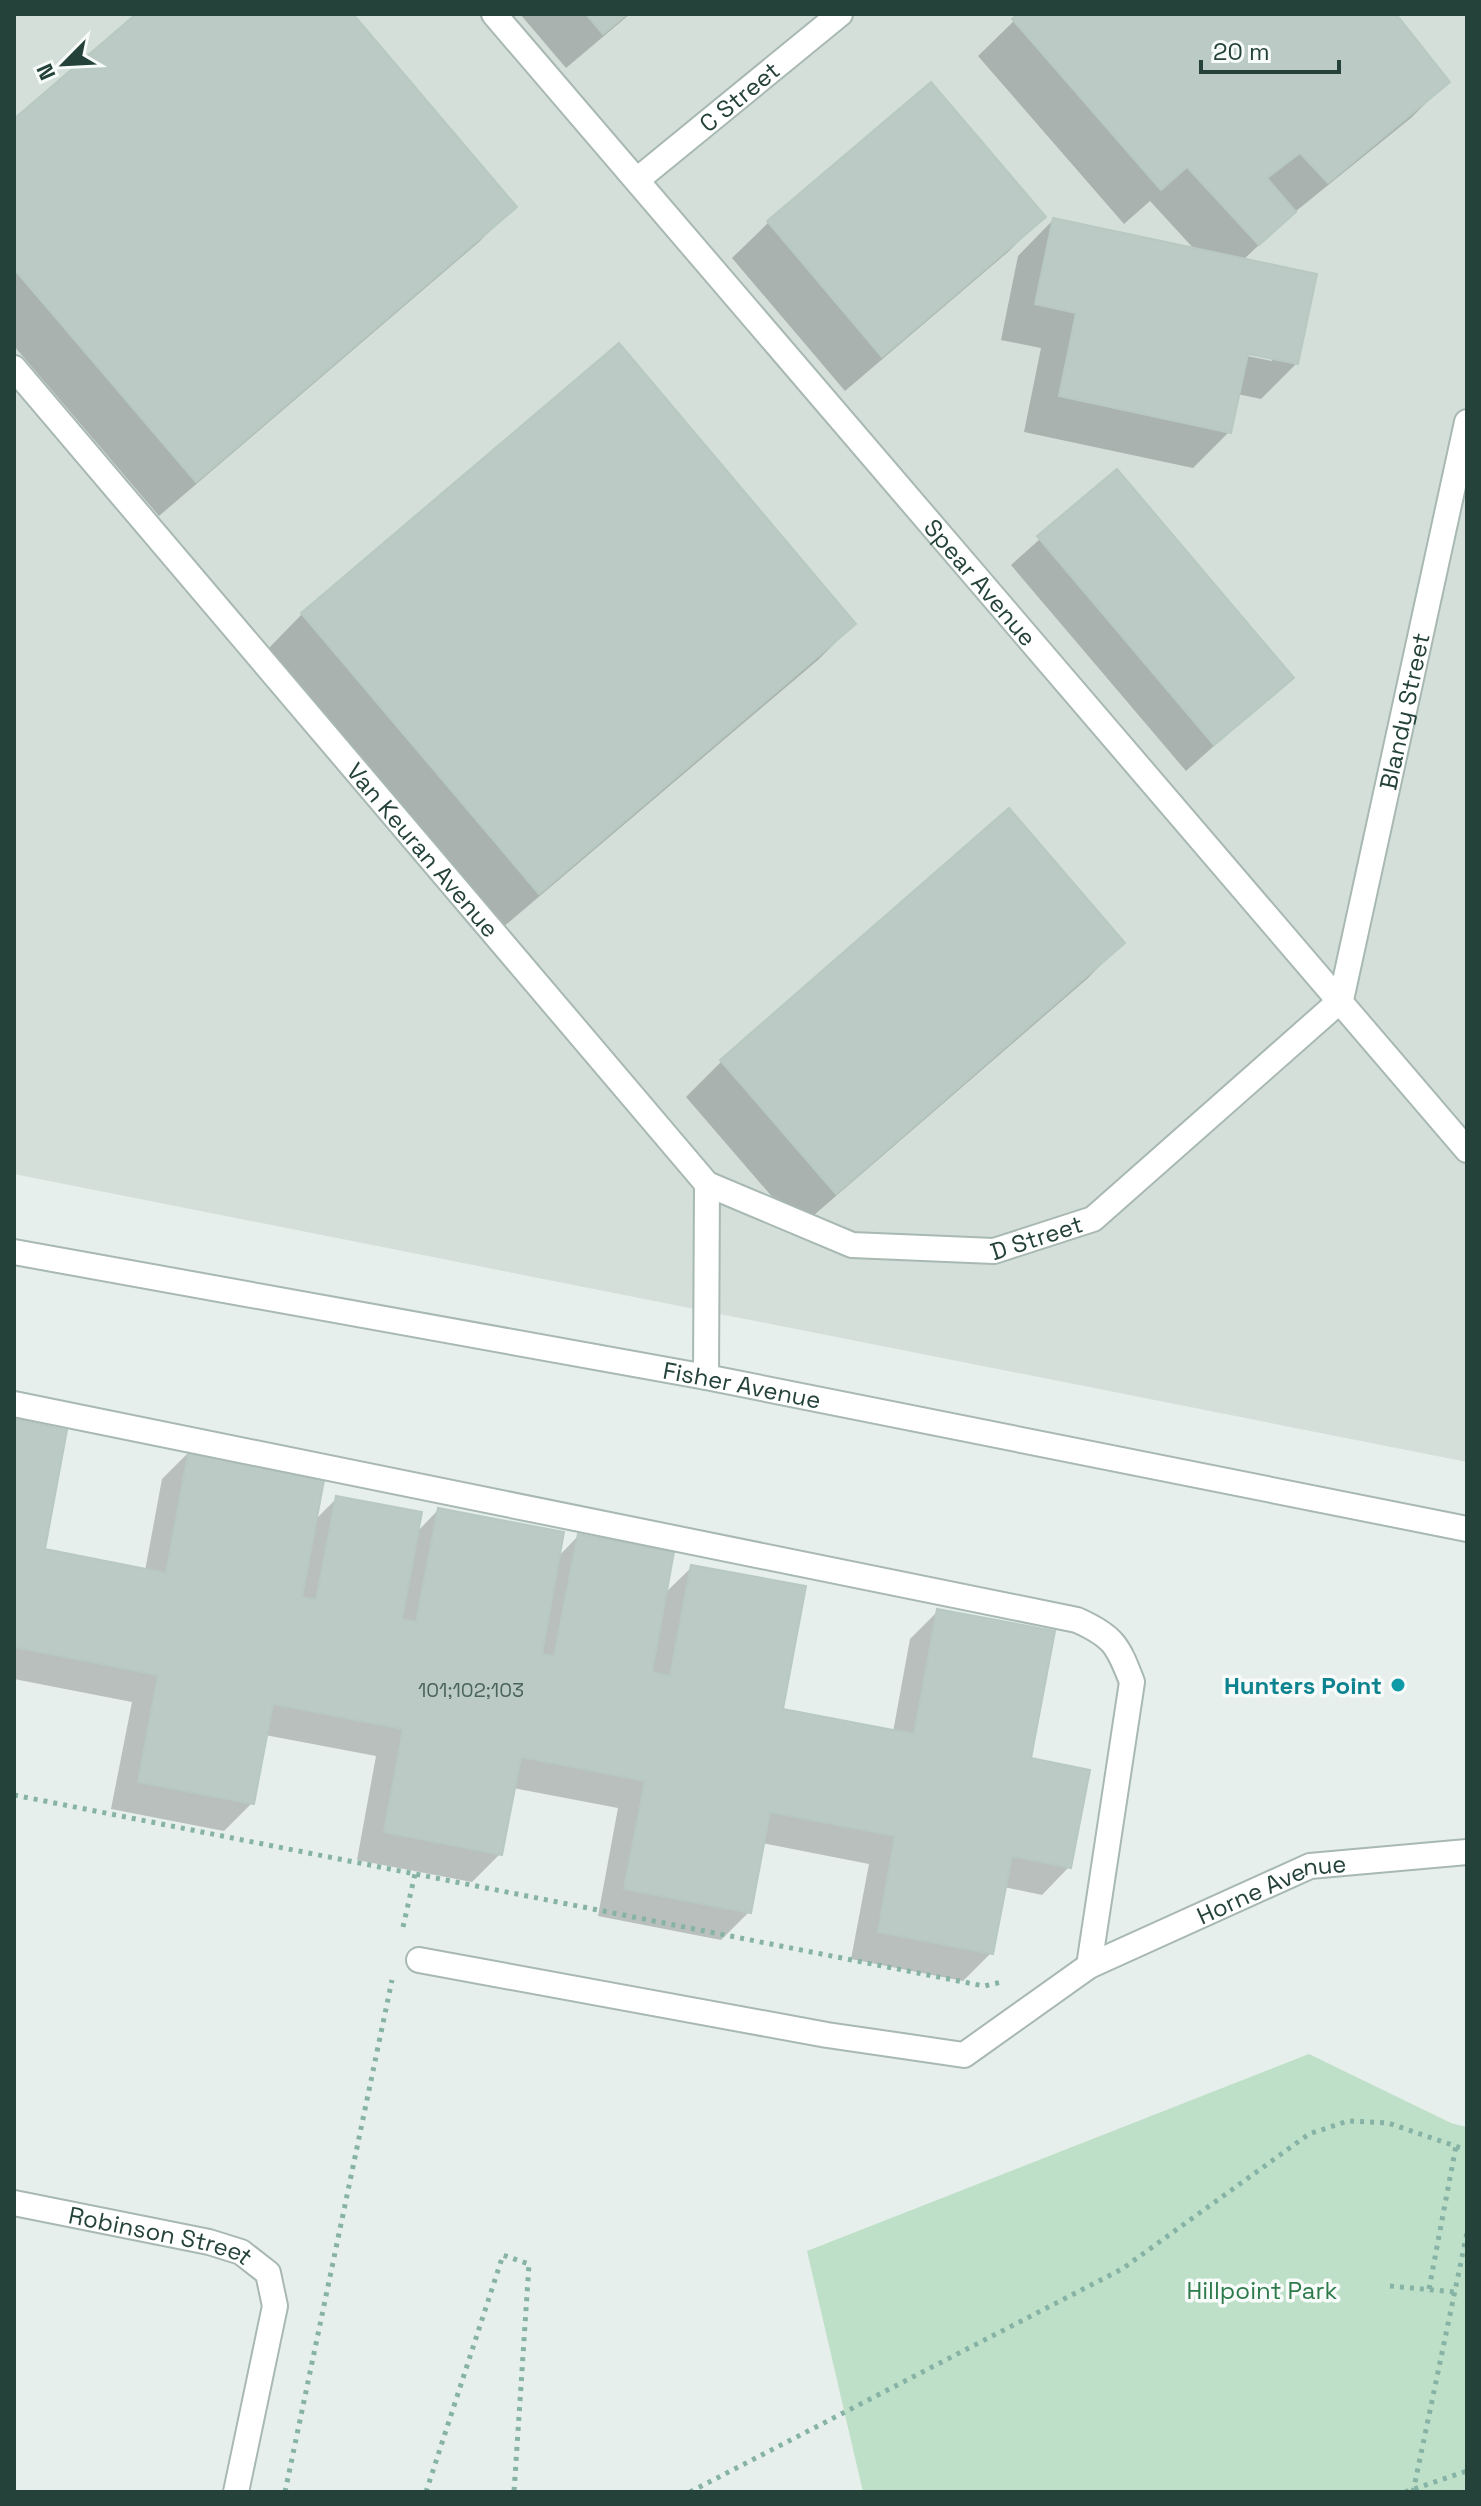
<svg xmlns="http://www.w3.org/2000/svg" width="1481" height="2506" viewBox="0 0 1481 2506" font-family="'Space Grotesk',sans-serif">
	<style>
		.built { fill: #d4dfda }
		.green { fill: #bfe0c8 }
		.shadow { fill: #0003; fill-rule: evenodd }
		.building { fill: #bbcac4; stroke: #b8c9c2; stroke-width: 2 }
		.lines { fill: none; stroke-linecap: round; stroke-linejoin: round }
		.minor-casing { stroke: #a8b8b2; stroke-width: 28 }
		.path { stroke: #86b3a5; stroke-width: 5; stroke-dasharray: 4 6; stroke-linecap: butt }
		.minor { stroke: #fff; stroke-width: 24 }
		.culture-dot { fill: #0f9aa8; stroke: #f7fbf9; stroke-width: 3 }
		.labels { text-anchor: middle; dominant-baseline: central; stroke-width: 7; stroke-linejoin: round; paint-order: stroke }
		.number-label { font-size: 20px; fill: #4a645c }
		.street-label { font-size: 24px; fill: #24423a; stroke: #f7fbf9 }
		.culture-label { font-size: 24px; font-weight: bold; fill: #0d838f; stroke: #f7fbf9; text-anchor: end }
		.park-label { font-size: 24px; fill: #2d7a4b; stroke: #f7fbf9 }
	</style>
	<rect width="100%" height="100%" fill="#e6efeb"/>
	<path class="built" d="M14,14H1467V1462L14,1174Z"/>
	<path class="green" d="M1309,2054L1451,2123L1467,2127V2492H863L807,2251Z"/>
	<g class="shadow">
		<path d="M139,14H350L514,206L479,242L159,516L14,346V121Z"/>
		<path d="M520,14H630L566,68Z"/>
		<path d="M1021,14H1393L1447,82L1411,118L1290,216L1243,260L1297,363L1261,399L1237,394L1229,432L1193,468L1024,432L1041,348L1001,340L1018,256L1053,220L1195,250L1150,201L1124,224L978,56ZM1238,350L1272,357V361L1237,354Z"/>
		<path d="M931,84L1043,217L1008,252L845,391L732,258L768,223Z"/>
		<path d="M1116,471L1291,677L1186,771L1011,565Z"/>
		<path d="M302,614L854,624L818,660L502,928L267,650Z"/>
		<path d="M1009,811L1122,943L1087,979L799,1228L686,1097L721,1062Z"/>
		<path d="M14,1421L42,1551L145,1571L162,1479L190,1451L315,1520L337,1498L417,1532L438,1510L558,1557L578,1536L664,1594L692,1567L781,1710L893,1732L910,1639L938,1611L1029,1760L1069,1867L1042,1895L1004,1887L991,1953L963,1981L851,1959L869,1864L762,1843L749,1912L721,1940L598,1916L618,1808L513,1788L500,1854L472,1882L357,1860L376,1756L265,1735L252,1803L224,1831L111,1809L132,1702L14,1679Z"/>
	</g>
	<g class="building">
		<path d="M136,14H353L517,207L196,482L14,269V119Z"/>
		<path d="M586,14H627L603,34Z"/>
		<path d="M1018,14H1396L1450,82L1328,183L1300,153L1267,178L1296,212L1259,245L1187,167L1161,190L1012,19Z"/>
		<path d="M931,82L1046,217L882,357L767,221Z"/>
		<path d="M1053,218L1317,274L1298,364L1248,354L1231,433L1059,396L1076,313L1035,304Z"/>
		<path d="M619,343L856,624L539,894L301,613Z"/>
		<path d="M1117,469L1294,678L1214,745L1037,536Z"/>
		<path d="M1009,808L1125,943L836,1194L720,1060Z"/>
		<path d="M14,1419L67,1430L45,1549L166,1573L189,1449L325,1475L302,1597L316,1600L336,1496L422,1512L402,1619L416,1622L438,1508L564,1532L542,1654L554,1656L578,1534L674,1552L652,1672L670,1676L691,1565L806,1586L783,1709L914,1734L937,1609L1055,1631L1031,1758L1090,1770L1071,1868L1012,1856L993,1954L878,1932L895,1836L770,1812L751,1913L624,1889L645,1781L521,1757L502,1855L384,1832L403,1729L273,1704L254,1804L138,1782L158,1675L14,1647Z"/>
	</g>
	<g class="lines">
		<defs>
			<g id="minor">
				<path id="s1" d="M494,14L1467,1150"/>
				<path id="s2" d="M637,180L840,14"/>
				<path id="s3" d="M14,368L707,1184L706,1377"/>
				<path id="s4" d="M707,1184L852,1245L994,1251L1093,1219L1341,1000L1467,422"/>
				<path id="s5" d="M14,1252L706,1377L1467,1529"/>
				<path d="M14,1404L1077,1620C1113,1636 1118,1645 1132,1682L1089,1966"/>
				<path id="s6" d="M419,1960L827,2035L964,2055L1089,1966L1310,1866L1467,1852"/>
				<path id="s7" d="M14,2203L209,2242L241,2252L268,2273L275,2306L236,2492"/>
			</g>
		</defs>
		<use href="#minor" class="minor-casing"/>
		<g class="path">
			<path d="M14,1795L984,1986L1002,1982"/>
			<path d="M403,1927L415,1874"/>
			<path d="M1390,2286L1455,2292"/>
			<path d="M1429,2289L1456,2146"/>
			<path d="M285,2492L392,1980"/>
			<path d="M426,2492L503,2255L529,2264L514,2492"/>
			<path d="M690,2492L1122,2269L1309,2134L1348,2121L1388,2123L1467,2150"/>
			<path d="M1405,2492L1467,2471"/>
			<path d="M1413,2492L1467,2233"/>
		</g>
		<use href="#minor" class="minor"/>
	</g>
	<circle class="culture-dot" cx="1398" cy="1685" r="8"/>
	<g class="labels">
		<g class="number-label">
			<text x="471" y="1690">101;102;103</text>
		</g>
		<g class="street-label">
			<text stroke="none"><textPath href="#s2" startOffset="132">C Street</textPath></text>
			<text stroke="none"><textPath href="#s1" startOffset="748">Spear Avenue</textPath></text>
			<text stroke="none"><textPath href="#s4" startOffset="1030">Blandy Street</textPath></text>
			<text stroke="none"><textPath href="#s3" startOffset="632">Van Keuran Avenue</textPath></text>
			<text stroke="none"><textPath href="#s4" startOffset="344">D Street</textPath></text>
			<text stroke="none"><textPath href="#s5" startOffset="740">Fisher Avenue</textPath></text>
			<text stroke="none"><textPath href="#s6" startOffset="906">Horne Avenue</textPath></text>
			<text stroke="none"><textPath href="#s7" startOffset="150">Robinson Street</textPath></text>
		</g>
		<g class="culture-label">
			<text x="1382" y="1685">Hunters Point</text>
		</g>
		<g class="park-label">
			<text x="1262" y="2290">Hillpoint Park</text>
		</g>
	</g>
	<rect width="1481" height="2506" fill="none" stroke="#24423a" stroke-width="32"/>
	<g transform="translate(64 64) rotate(246)" stroke="#f7fbf9" stroke-width="6" paint-order="stroke">
	<path d="M0-6L14 30L0 20L-14 30Z" fill="#24423a"/>
	<text y="-12" font-size="22" font-weight="bold" text-anchor="middle" fill="#24423a">N</text>
	</g>
	<path d="M1201 60v12h138v-12" fill="none" stroke="#24423a" stroke-width="4"/>
	<text x="1213" y="60" font-size="24" fill="#24423a" stroke="#f7fbf9" stroke-width="6" paint-order="stroke">20 m</text>
</svg>
